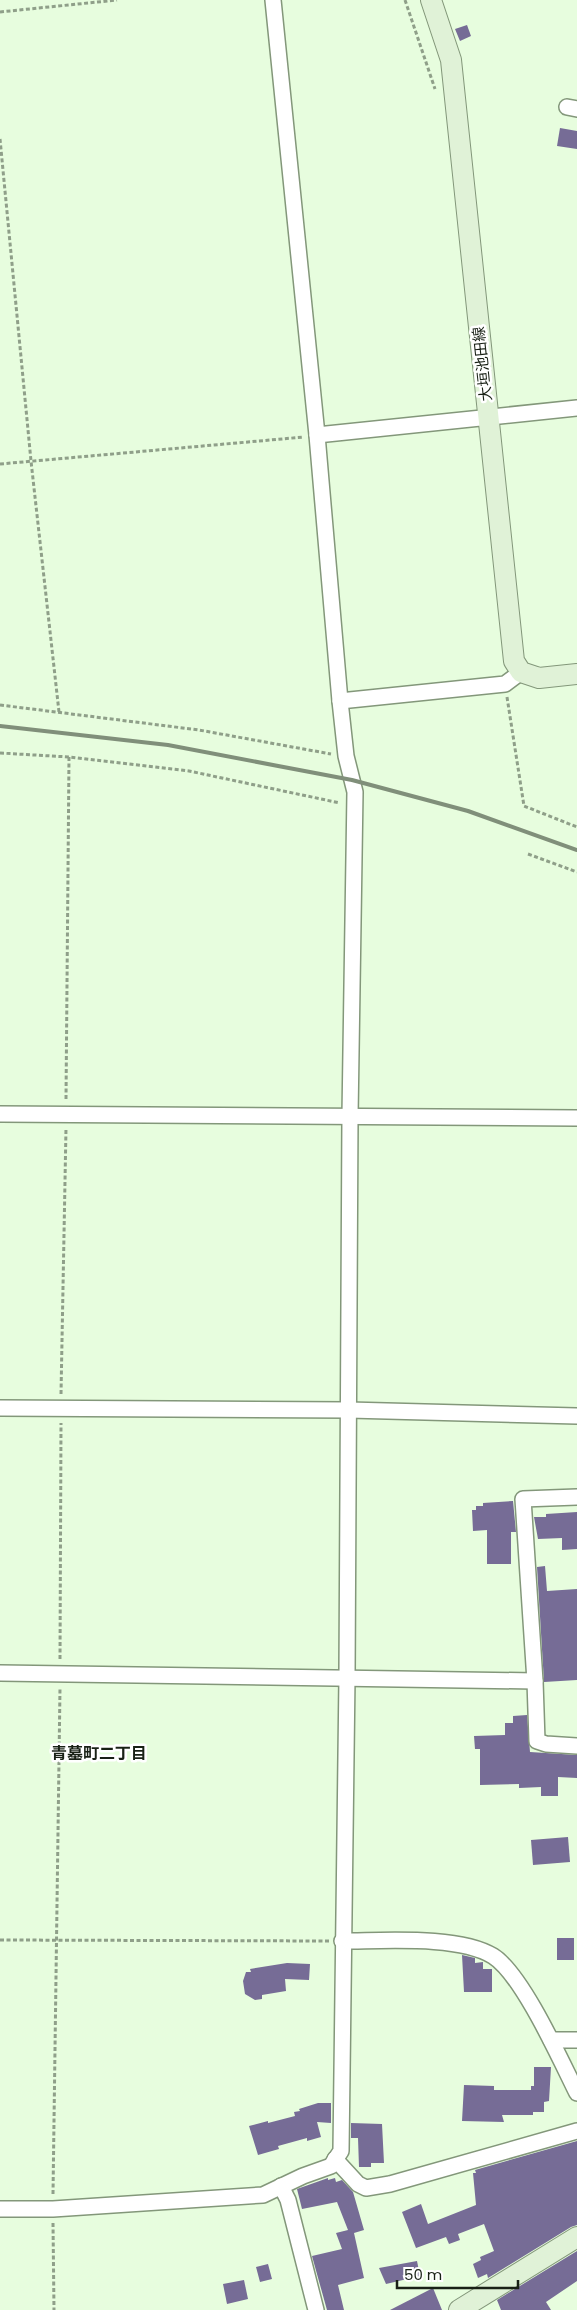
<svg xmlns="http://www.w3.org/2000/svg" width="577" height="2310" font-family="Poppins,'Noto Sans JP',sans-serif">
	<rect width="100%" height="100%" fill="#e7fdde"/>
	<g fill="#766c96">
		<path d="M467,25L471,36L460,41L455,29Z"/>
		<path d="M560,128L577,131V149L557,146Z"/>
		<path d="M513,1501L516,1532H511V1564H487V1530L473,1531L472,1510H476V1506H483V1503Z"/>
		<path d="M577,1512V1549L562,1550V1538L538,1539L534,1517H546V1514Z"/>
		<path d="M545,1566L547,1591L577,1589V1680L544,1682L537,1567Z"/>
		<path d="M527,1715L530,1752L577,1755V1778L558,1777V1796H541V1787L519,1788V1784L480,1785V1749H475L474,1736L505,1735V1723H513V1716Z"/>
		<path d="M568,1837L570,1862L533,1865L531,1840Z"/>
		<rect x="557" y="1938" width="17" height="22"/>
		<path d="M462,1955L475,1958V1963L483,1962V1969H492V1992H464Z"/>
		<path d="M287,1963L310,1964L309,1980L285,1979L286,1991L262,1995V1999L255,2000L245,1994L243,1981L246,1972H251L250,1969Z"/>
		<path d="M534,2067H551L549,2101L544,2102V2112H533V2115H502L504,2122L462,2121L464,2085L494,2086V2090H531V2086H534Z"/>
		<path d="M318,2103H331V2123L317,2122L321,2137L307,2141V2138L278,2146L279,2149L258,2155L249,2126L268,2121V2123L295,2116L294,2112L300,2111L299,2109Z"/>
		<path d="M351,2123L382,2124L384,2163H371V2167H359L358,2138H351Z"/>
		<path d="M577,2141V2225L571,2227L488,2278L487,2274L478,2278L473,2264L481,2260L480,2257L494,2251L484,2224L458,2234L460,2240L449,2244L446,2237L416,2248L402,2212L421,2204L428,2224L476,2205L473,2173H476L475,2170Z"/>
		<path d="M328,2178V2180L335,2178L336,2182L342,2180L353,2192L364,2230L354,2233L364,2278L338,2285L344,2310H327L312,2256L342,2249L336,2233L348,2230L337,2202L302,2209L297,2189Z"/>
		<path d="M577,2251V2281L546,2302L551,2310H501L497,2300Z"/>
		<path d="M417,2261L420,2276L386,2284L379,2268Z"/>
		<path d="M268,2264L272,2279L260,2282L256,2267Z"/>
		<path d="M244,2280L248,2299L227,2304L223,2284Z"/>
		<path d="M433,2288L442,2310H390Z"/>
	</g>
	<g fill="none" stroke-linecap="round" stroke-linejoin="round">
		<defs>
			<g id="street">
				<path d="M567,107L577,109"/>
				<path d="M317,435L577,408"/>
				<path d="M340,701L505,684L521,672"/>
				<path d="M0,1114L577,1118"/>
				<path d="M0,1408L349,1410L577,1416"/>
				<path d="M577,1497L523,1499L535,1681L537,1741L546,1744L577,1746"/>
				<path d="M0,1673L535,1681"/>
				<path d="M342,1941C383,1941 459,1935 493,1956C522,1974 561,2061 577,2093"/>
				<path d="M551,2040H577"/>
				<path d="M335,2159L358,2184L366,2188L390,2184L577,2131"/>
				<path d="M281,2186L288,2200L316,2310"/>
				<path d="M0,2209H53L263,2195L303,2176L331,2166L341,2151L347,1677L350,1116L355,792L346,756L340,701L317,435L273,0"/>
			</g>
			<g id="secondary">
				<path d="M431,0L451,60L514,661L521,672L539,678L577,674"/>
				<path d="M459,2310L577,2237"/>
			</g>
		</defs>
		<use href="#street" stroke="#83977a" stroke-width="18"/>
		<use href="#secondary" stroke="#83977a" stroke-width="22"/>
		<g stroke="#8f9f89" stroke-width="3" stroke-dasharray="4 2.5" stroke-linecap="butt">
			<path d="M405,0L435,89"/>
			<path d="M0,12L117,0"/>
			<path d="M0,139L31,461L59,712"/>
			<path d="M0,464L304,437"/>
			<path d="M507,697L524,806L577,827"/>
			<path d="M0,705L199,730L331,754"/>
			<path d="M0,753L69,757L189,771L340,803"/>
			<path d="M528,854L577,872"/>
			<path d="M66,1099L69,757"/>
			<path d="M61,1394L66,1128"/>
			<path d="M60,1659L61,1423"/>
			<path d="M0,1940L329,1941"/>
			<path d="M53,2194L60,1688"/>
			<path d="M53,2223L54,2310"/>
		</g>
		<use href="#street" stroke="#fff" stroke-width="15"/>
		<use href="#secondary" stroke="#e0f2d7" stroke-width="20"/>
		<path stroke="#808f7a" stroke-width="4" d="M0,726L168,745L352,780L468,811L577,850"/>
	</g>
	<g text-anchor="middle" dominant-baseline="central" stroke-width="5" stroke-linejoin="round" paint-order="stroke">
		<g font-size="15" fill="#192116" stroke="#fff">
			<text transform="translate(482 364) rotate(-96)">大垣池田線</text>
		</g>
		<g font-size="16" font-weight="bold" fill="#192116" stroke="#fff">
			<text x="99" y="1753">青墓町二丁目</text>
		</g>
	</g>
	<path d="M397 2280v8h121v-8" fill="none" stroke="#192116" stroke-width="2.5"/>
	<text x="404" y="2280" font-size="15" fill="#192116" stroke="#ffffff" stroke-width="4" paint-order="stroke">50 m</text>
</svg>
